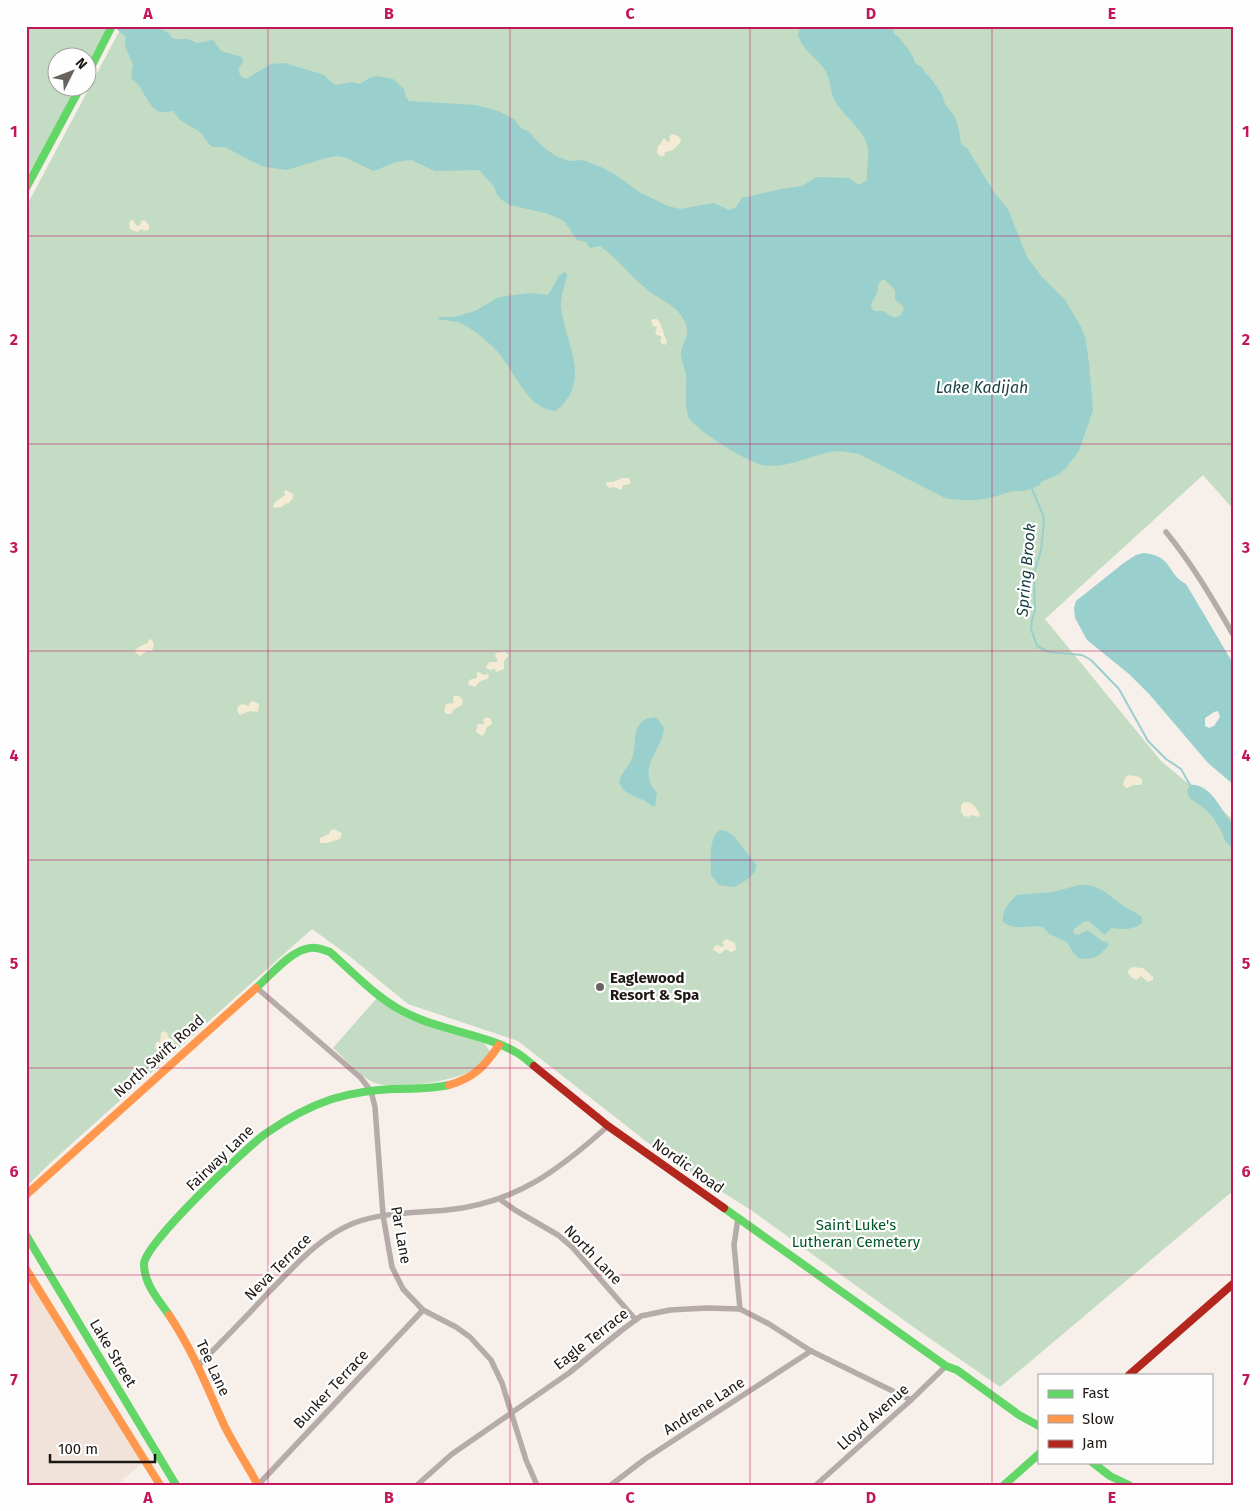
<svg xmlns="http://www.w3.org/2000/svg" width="1260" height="1511" font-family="'Fira Sans',sans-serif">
	<rect width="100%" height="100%" fill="#f6efea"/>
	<path fill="#f1e3d9" d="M26,1274L142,1463L117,1485H26Z"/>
	<g fill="#c3dcc3">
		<path d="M26,26H111L88,69V58H58V88H77L26,178Z"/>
		<path d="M122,26H1234V510L1203,475L1045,619L1161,761L1196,790L1211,799L1234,821V1190L1000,1387L912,1326L751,1210L681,1166L647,1142L518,1041L408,1004L348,955L312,929L49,1164L26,1187V207Z"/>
		<path d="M377,998L397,1013L409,1019L484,1043L490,1051C488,1080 397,1091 375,1083C361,1077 344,1058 333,1048Z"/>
	</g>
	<g fill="#f3ebd4">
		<path d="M672,134L678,136L681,139L680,143L673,150L665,152L664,156H660L657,153L658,145H660L663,139H665L667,142L670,141L669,137Z"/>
		<path d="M131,220H133L137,226L140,225L141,221L144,220L149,225V229L145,231L142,229L137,232L130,229L129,223Z"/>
		<path d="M654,319H657L660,323L667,342L665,345L662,344L660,341L662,337L655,334L657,327L653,326L651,320Z"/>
		<path d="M622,478H629L631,483L627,485H623L621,490L614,487L609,488L606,484V482H613Z"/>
		<path d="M286,490L293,494V498L289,503L285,504L282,507L274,508L273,506L275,502L285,495L284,491Z"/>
		<path d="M149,639L152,640L154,644L152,651H147L140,656L136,653L135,650C140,646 142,645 148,643Z"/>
		<path d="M505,652L509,655L504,661V669L496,672L494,668L492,670L487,669L486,667L489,662H497L498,660L495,656L496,653Z"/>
		<path d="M477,671L484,675L488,674L489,678L479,682L475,687L468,685L469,680L477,678Z"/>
		<path d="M454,696H459L463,700L462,705L453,710L451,714H446L444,710L446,704L454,703L453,698Z"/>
		<path d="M253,701L259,704L258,712L250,711L240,715L237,711L238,706L242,704L249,706L250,702Z"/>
		<path d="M486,717L491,719L492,724L486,728L485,733L482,736L476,732L478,724H485L483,720Z"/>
		<path d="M1130,775L1140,777L1142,780V784L1140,785H1133L1128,788H1126L1123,785L1125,777Z"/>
		<path d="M964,802C973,801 976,808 980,814L979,817L971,815L969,817L964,816L961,812V805Z"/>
		<path d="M334,829L342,833L340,839L327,843H320V838L329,834L331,830Z"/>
		<path d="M726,939L735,943L736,950L731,952L726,949L720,954L713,950L714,947L717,945L723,947L724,945L722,942Z"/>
		<path d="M1132,967L1143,968L1153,977V980L1148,982L1141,976L1136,980L1131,977L1128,973V970Z"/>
		<path d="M164,1031L167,1033L169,1038L174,1040L167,1046L162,1045L161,1049L158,1050L155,1048L156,1042H160L161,1033Z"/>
	</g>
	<g fill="#99d0ce" fill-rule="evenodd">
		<path d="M113,26H151L168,32L172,38L175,39H188L197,43L213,40L221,51L242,57L243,62L238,69C239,74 241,77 246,79L271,64L285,63L324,75L335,85L352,82L360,84L371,77L377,76L393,79L404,89L406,97L409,101L476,105L498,111L514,119L522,129L528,131L543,147L556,156L569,161L583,160L601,167L616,175L639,192L668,206L680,209L714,203L729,210L735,208L742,198L781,189L802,186L817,177L849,178L857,184H861L867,180C866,169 870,157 867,145C862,127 844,117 835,101C830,92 831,81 826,72C818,57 803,52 798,35L801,26H891L895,35L898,36C904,44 913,53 915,63L923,68L925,73L928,75L942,94L945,104L955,117L959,129L961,144L967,148L994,192L1008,209L1027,257L1042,277L1065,300L1080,325L1085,336L1089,363L1093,410L1079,451L1065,469L1059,474L1041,482L1040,485C1031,489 1026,491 1017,491C1009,491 1001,495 993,497C978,501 961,501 945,498L859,454C849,452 839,450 829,452C807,457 786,469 763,465C749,463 693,429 688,416C684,403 687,388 686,374C685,368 682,362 681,356C680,343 693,337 684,320C676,304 657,299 644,287C628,273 617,258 600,246L590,248L586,242L577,240L564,221L558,218L545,213L510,205L502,200L498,196L493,185L479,170L435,171L411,160L396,162L374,171L344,157L337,156L326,158L287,170L265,167L251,161L225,147H213L210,145L200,132L180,120L173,111C169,111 165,113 161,112C147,109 144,85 131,79L133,64L125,46L126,37ZM884,279L895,290V300L901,304L904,309L901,315L895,318L889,315L884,311H875L872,309L871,304C872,301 876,296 877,293C879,286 876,284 884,279Z"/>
		<path d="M565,271L567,275C565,285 561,295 561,306C564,343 594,380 556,411C524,409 513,364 492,346C483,338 470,326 457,322C451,320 444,321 438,319L439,317H454L475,311L499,297L529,293L548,295L559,276Z"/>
		<path d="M1144,553C1173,556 1166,573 1186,584L1234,665V785L1208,763L1150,695L1129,674L1087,640L1075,618L1074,608L1076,601L1125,562L1136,555ZM1218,711L1220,717L1214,726L1209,728L1205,726V718L1214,712Z"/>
		<path d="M654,717L658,719L664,728C662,752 635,768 657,793L655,806H652C644,797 625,797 620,784C617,777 629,767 631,760C640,743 627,722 654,717Z"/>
		<path d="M1190,785C1208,783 1219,805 1227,817C1229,820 1233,824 1234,827C1235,834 1234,844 1234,851C1232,846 1229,846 1226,842C1224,839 1223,834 1221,831C1214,816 1205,807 1190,799L1187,792Z"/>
		<path d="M720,830L726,831L734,836L756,865C756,877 743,882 734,887L719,885L711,875C711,862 708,838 720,830Z"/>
		<path d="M1079,885C1098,884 1104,891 1118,902C1125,908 1134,911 1142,917V923C1132,931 1123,929 1111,928L1105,935L1089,921L1083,922L1074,929L1073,933L1078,935L1088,930L1102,941L1107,942L1109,945L1099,955L1093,958L1081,959L1074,954L1067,942L1049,934L1043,927C1029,924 1016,932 1003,922C1001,911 1010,901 1017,895L1053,892Z"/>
	</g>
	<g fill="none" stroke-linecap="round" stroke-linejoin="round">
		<path stroke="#99d0ce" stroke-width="2" d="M1032,489L1043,515L1044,522L1041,550L1034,574L1035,610L1032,620L1031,629L1037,646L1049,652L1082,655L1091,660L1119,689L1148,741L1166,759L1181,769L1190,785"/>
		<g stroke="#b5aba9" stroke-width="5.5">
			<path d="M1166,532C1193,565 1213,600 1234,636"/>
			<path d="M257,988L360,1077L371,1091L375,1107L383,1215L392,1267L403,1289L423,1310L456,1327L470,1337L491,1360L502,1383L526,1460L537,1485"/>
			<path d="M501,1200L515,1210L558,1235L573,1248L636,1320"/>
			<path d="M738,1218L734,1245L740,1309"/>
			<path d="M198,1366C222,1341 246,1317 269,1292C295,1266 319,1237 354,1223C383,1212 416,1213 447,1210C516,1203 559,1170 608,1126"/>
			<path d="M258,1485L423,1310"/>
			<path d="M417,1485L452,1454L569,1373L622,1330L641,1316L670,1310L707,1308L740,1309L769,1324L811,1351L911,1400"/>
			<path d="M611,1485L645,1459L811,1351"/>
			<path d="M816,1485L911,1400L946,1366"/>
		</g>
		<g stroke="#63d668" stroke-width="8">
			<path d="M88,73L112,26"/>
			<path d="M26,188L80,88"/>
			<path d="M256,988C270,976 291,950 310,948C317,947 324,950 330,952C356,975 382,1004 415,1017C446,1031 491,1036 519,1054C525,1058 529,1062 534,1066"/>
			<path d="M724,1208L946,1366L957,1370L1019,1415L1039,1426"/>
			<path d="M26,1235L176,1485"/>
			<path d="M169,1315C158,1299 144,1284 144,1264C144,1244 245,1149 265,1134C285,1120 308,1107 332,1099C352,1093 372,1090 392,1089C411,1089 430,1089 449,1085"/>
			<path d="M1092,1462L1110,1476L1129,1485"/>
			<path d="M1004,1485L1039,1454"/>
		</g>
		<g stroke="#ff974d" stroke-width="8">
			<path d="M449,1085C474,1078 485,1066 499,1045"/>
			<path d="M26,1195L256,988"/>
			<path d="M26,1269L160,1485"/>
			<path d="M169,1315C192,1349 207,1387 224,1425C234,1445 247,1465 258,1485"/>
		</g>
		<g stroke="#b3261e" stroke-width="8">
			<path d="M534,1066L608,1126L724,1208"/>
			<path d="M1129,1375L1234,1283"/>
		</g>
	</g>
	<path fill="none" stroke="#c2185b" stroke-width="1" stroke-opacity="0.55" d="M268,26V1485M510,26V1485M750,26V1485M992,26V1485M26,236H1234M26,444H1234M26,651H1234M26,860H1234M26,1068H1234M26,1275H1234"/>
	<circle fill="#696360" stroke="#fefefe" stroke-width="2" cx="600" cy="987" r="5"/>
	<g text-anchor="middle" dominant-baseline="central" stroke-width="4.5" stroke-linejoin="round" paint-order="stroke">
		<g font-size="15" font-weight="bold" fill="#1d1815" stroke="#fefefe" text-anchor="start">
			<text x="610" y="978">Eaglewood<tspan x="610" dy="17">Resort &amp; Spa</tspan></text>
		</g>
		<g font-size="15" fill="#1d1815" stroke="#fefefe">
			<text transform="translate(159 1056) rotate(-42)">North Swift Road</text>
			<text transform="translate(220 1158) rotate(-44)">Fairway Lane</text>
			<text transform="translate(688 1166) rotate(35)">Nordic Road</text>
			<text transform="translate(401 1235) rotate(80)">Par Lane</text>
			<text transform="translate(593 1255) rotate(46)">North Lane</text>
			<text transform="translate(278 1267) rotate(-45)">Neva Terrace</text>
			<text transform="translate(591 1339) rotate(-38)">Eagle Terrace</text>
			<text transform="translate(113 1353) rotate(59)">Lake Street</text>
			<text transform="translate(213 1368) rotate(65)">Tee Lane</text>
			<text transform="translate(331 1389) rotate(-47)">Bunker Terrace</text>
			<text transform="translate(704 1406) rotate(-33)">Andrene Lane</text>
			<text transform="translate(873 1417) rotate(-42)">Lloyd Avenue</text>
		</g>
		<g font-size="15" fill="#005827" stroke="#fefefe">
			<text x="856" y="1225">Saint Luke's<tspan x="856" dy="17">Lutheran Cemetery</tspan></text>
		</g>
		<g font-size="16" font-style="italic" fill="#183f3f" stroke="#fefefe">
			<text x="982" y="387">Lake Kadijah</text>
			<text transform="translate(1026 570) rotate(-85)">Spring Brook</text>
		</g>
	</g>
	<rect width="1260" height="1511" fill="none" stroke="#fefefe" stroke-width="55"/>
	<rect x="1038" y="1374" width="175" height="90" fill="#fefefe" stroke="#a4a2a1"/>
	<rect x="1048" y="1390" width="25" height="8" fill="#63d668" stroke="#a4a2a1"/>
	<text x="1082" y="1398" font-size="15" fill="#1d1815">Fast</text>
	<rect x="1048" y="1415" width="25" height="8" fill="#ff974d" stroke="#a4a2a1"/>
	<text x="1082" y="1424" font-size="15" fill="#1d1815">Slow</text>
	<rect x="1048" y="1440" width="25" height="8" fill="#b3261e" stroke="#a4a2a1"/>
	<text x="1082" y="1448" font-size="15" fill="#1d1815">Jam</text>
	<g transform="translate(72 72) rotate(48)"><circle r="24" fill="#fefefe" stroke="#a4a2a1"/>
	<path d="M0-4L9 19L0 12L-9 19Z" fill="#696360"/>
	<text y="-8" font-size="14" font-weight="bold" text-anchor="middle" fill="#1d1815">N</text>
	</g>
	<path d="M50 1454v8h105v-8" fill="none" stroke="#1d1815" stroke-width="2.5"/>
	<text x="58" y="1454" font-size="15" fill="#1d1815" stroke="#fefefe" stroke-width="4" paint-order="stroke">100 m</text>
	<rect x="28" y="28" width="1204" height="1456" fill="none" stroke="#c2185b" stroke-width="2"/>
	<g font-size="16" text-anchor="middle" font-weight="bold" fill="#c2185b">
		<text x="148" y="19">A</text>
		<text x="389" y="19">B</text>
		<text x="630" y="19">C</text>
		<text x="871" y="19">D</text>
		<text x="1112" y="19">E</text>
		<text x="14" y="137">1</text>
		<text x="1246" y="137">1</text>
		<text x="14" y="345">2</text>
		<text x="1246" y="345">2</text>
		<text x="14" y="553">3</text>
		<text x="1246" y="553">3</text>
		<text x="14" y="761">4</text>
		<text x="1246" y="761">4</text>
		<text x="14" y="969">5</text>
		<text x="1246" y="969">5</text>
		<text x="14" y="1177">6</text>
		<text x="1246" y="1177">6</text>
		<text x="14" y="1385">7</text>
		<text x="1246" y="1385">7</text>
		<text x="148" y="1503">A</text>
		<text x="389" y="1503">B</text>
		<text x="630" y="1503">C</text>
		<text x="871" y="1503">D</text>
		<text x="1112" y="1503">E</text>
	</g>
</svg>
